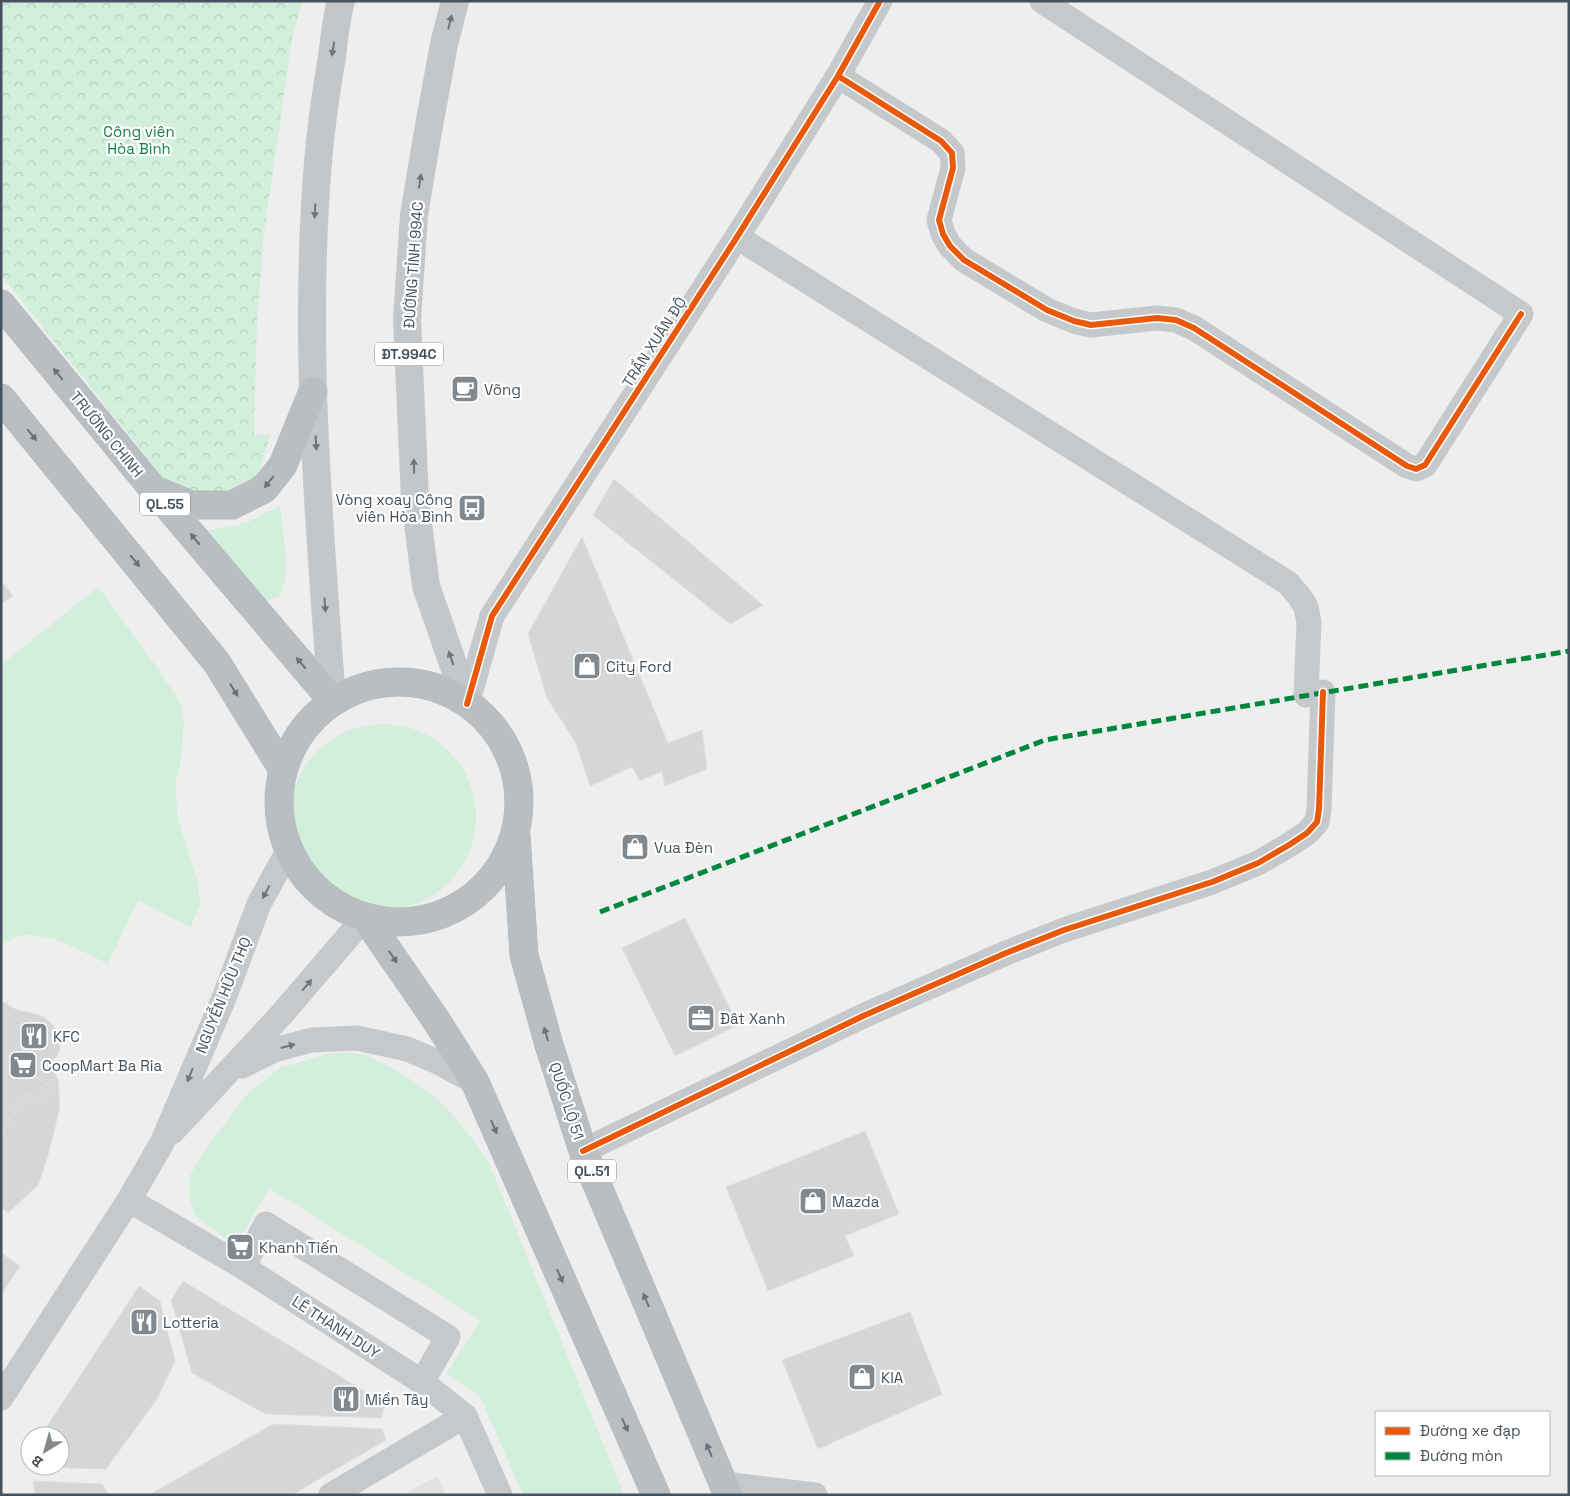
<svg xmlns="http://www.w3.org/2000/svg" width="1570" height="1496" font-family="'Space Grotesk',sans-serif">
	<defs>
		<pattern id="park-crowns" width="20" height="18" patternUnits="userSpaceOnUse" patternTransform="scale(1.25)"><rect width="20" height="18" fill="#d2efdc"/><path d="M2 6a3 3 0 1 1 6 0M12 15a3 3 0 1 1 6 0" fill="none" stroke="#b6cfbf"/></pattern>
	</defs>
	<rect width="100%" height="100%" fill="#efeeee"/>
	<path fill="#e4e2dc" d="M437,1476L446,1495H402Z"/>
	<g fill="#d2efdc">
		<path d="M279,506L281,511C283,531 290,576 281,593C277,599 271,600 264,600L202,531L229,527L248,522Z"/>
		<path d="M98,587L156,666L180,702L184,722L180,767L176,780L177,815L198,883L200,904L191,927L138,900L108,964C83,952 56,935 27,935C18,935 9,940 1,945V665Z"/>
		<circle cx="383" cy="817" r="93"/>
		<path d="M331,1053C340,1053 352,1052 362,1054C369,1056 376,1061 383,1064C432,1087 460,1119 489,1163L624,1495H523L480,1396L446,1374L480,1320L269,1188L236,1246L196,1217L189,1198V1177L205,1150L248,1093L280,1068Z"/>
	</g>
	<path fill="url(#park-crowns)" d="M1,1H302L292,39L264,233L257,321L254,435H270L258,477L246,493L179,496L158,475L152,464L1,275Z"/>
	<g fill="#d5d6d7" stroke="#e0e0e1">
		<path d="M614,479L763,605L730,624L593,515Z"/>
		<path d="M582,537L668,743L702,730L707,769L665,786L662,771L640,781L632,767L590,786L576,743L547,698L528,634Z"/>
		<path d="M1,581L13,596L1,604Z"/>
		<path d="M685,918L738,1025L675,1056L622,948Z"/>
		<path d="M1,1001L17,1010L36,1014L45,1018L53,1025L61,1041L59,1052L56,1057L49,1063L41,1067L35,1076L51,1088L40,1102L28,1092L1,1132Z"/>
		<path d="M49,1063L58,1079L60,1108L47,1159L38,1185L8,1213L1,1208V1132L28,1092L40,1102L51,1088L35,1076L41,1067Z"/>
		<path d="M865,1131L899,1214L845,1236L854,1256L768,1291L726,1187Z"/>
		<path d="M1,1253L20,1266L1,1295Z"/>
		<path d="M183,1281L384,1403L382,1418L265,1414L192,1373L171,1300Z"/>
		<path d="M139,1286L160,1301L175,1361L157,1399L106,1469L36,1467V1466H60V1436H43L44,1431Z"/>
		<path d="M910,1312L942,1394L818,1449L782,1360Z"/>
		<path d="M273,1424L382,1429L386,1440L292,1495H149Z"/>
		<path d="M33,1481L102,1484L109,1495H35Z"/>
	</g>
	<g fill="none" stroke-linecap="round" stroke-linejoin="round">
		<defs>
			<g id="highway">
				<path d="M1,304L153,489L332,700"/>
				<path d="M1,398L217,663L283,770"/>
				<path d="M157,491L191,505H232L264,489L283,465L313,391"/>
				<circle cx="399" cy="802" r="120"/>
				<path d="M516,835L524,955L549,1045L583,1151L728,1495"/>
				<path d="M365,917L438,1023L475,1082L656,1495"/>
			</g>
		</defs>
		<use href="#highway" stroke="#b4b9be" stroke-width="29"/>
		<g stroke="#c6c9cb" stroke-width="25">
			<path d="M838,76L941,141L952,153L953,168L939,220L943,234L950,246L964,260L1047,310L1074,321L1091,325L1157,318L1176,320L1194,328L1407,466L1416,469L1425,465L1521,314L1042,1"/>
			<path d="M737,237L1288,583L1299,596L1306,607L1309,622L1306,695"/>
			<path d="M467,704L492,616L737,237L838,76L880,1"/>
			<path d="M242,1066L274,1050L312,1040L357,1038L407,1049L438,1062L475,1082"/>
			<path d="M172,1132L281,1015L365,917"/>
			<path d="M583,1151L863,1016L1006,953L1064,930L1212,882L1258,863L1289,845L1307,833L1317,822L1319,809L1323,692"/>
			<path d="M129,1200L243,1267L422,1382L465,1416L500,1495"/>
			<path d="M243,1267L266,1224L448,1337L422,1382"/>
			<path d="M1,1398L129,1200L162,1143L224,998L259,904L289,849"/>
			<path d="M724,1484L815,1495"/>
			<path d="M331,1495L465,1416"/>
		</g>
		<g stroke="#c4c7ca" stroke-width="28">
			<path d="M455,1L444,44L427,137L414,215L407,319L415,500L426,586L467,704"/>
			<path d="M332,700C319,521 303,341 318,162C321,126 326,92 332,57C334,38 336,19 341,1"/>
		</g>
		<use href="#highway" stroke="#b9bec3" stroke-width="28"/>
		<path stroke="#00873e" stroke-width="5" stroke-dasharray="10 5" stroke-linecap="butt" d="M600,912L1045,740L1569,651"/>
		<defs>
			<g id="cycleway">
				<path d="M838,76L941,141L952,153L953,168L939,220L943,234L950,246L964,260L1047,310L1074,321L1091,325L1157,318L1176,320L1194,328L1407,466L1416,469L1425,465L1432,454L1521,314"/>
				<path d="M467,704L492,616L737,237L838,76L880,1"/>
				<path d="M583,1151L863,1016L1006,953L1064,930L1212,882L1258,863L1289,845L1307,833L1317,822L1319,809L1323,692"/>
			</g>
		</defs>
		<use href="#cycleway" stroke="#fff" stroke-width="9"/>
		<use href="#cycleway" stroke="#e8590c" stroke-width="6"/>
	</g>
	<defs><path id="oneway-solid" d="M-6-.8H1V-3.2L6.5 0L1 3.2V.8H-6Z" transform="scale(1.25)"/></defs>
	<g fill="#6c757c">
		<use href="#oneway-solid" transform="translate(450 22) rotate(-76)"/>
		<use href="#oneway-solid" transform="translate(333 49) rotate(99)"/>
		<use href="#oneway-solid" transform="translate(420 181) rotate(-81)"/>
		<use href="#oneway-solid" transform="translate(315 211) rotate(93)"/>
		<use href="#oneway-solid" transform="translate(316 443) rotate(87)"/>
		<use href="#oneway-solid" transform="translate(414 466) rotate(-92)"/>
		<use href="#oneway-solid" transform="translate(325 605) rotate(86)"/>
		<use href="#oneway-solid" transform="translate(451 658) rotate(-109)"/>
	</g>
	<g fill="#68727a">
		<use href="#oneway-solid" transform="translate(58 374) rotate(-129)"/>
		<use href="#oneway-solid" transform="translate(32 435) rotate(51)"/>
		<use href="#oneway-solid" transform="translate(269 482) rotate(129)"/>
		<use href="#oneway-solid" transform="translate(195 539) rotate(-130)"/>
		<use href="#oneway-solid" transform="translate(135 561) rotate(51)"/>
		<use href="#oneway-solid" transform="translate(301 663) rotate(-130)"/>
		<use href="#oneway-solid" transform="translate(234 690) rotate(58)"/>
		<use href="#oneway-solid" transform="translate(393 957) rotate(56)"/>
		<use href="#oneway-solid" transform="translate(546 1034) rotate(-106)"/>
		<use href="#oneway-solid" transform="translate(494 1127) rotate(66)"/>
		<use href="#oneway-solid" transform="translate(560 1276) rotate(66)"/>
		<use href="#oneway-solid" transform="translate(646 1300) rotate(-113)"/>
		<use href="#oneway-solid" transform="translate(625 1425) rotate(66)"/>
		<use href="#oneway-solid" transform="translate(709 1450) rotate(-113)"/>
	</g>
	<g fill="#6c767d">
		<use href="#oneway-solid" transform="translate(266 892) rotate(118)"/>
		<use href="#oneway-solid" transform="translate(307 985) rotate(-49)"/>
		<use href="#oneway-solid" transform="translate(288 1046) rotate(-15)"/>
		<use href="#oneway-solid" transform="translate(190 1075) rotate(112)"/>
	</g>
	<defs>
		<symbol id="cafe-square" viewBox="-11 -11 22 22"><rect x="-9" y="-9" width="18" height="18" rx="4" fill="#81898e" stroke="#fff"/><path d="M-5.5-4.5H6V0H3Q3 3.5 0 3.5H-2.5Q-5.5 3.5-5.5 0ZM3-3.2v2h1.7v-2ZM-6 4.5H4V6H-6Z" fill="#fff"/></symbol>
		<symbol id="bus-square" viewBox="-11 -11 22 22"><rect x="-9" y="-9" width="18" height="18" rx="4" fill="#81898e" stroke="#fff"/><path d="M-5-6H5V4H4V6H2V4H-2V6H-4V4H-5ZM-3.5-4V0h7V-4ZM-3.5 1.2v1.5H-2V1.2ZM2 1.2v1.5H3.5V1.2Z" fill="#fff"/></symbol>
		<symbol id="shop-square" viewBox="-11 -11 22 22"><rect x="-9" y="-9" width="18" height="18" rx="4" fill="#81898e" stroke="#fff"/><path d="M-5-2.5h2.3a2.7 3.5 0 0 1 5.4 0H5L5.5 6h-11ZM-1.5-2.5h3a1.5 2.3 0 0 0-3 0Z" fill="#fff"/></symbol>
		<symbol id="office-square" viewBox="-11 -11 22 22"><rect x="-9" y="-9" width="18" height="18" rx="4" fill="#81898e" stroke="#fff"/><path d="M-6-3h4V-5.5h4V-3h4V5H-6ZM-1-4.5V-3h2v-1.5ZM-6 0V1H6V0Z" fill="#fff"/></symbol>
		<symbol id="restaurant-square" viewBox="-11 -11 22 22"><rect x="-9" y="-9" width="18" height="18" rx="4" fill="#81898e" stroke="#fff"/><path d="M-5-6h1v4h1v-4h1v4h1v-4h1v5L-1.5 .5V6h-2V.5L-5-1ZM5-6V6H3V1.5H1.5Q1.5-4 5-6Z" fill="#fff"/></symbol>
		<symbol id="supermarket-square" viewBox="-11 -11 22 22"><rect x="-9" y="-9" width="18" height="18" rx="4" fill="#81898e" stroke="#fff"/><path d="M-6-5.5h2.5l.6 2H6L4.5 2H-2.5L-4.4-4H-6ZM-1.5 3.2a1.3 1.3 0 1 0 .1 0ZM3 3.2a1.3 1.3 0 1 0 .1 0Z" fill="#fff"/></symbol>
	</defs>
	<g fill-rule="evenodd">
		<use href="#cafe-square" x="449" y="373" width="32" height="32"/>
		<use href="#bus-square" x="456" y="492" width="32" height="32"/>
		<use href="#shop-square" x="571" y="650" width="32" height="32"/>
		<use href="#shop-square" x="619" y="831" width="32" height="32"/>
		<use href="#office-square" x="685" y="1002" width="32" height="32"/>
		<use href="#restaurant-square" x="18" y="1020" width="32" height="32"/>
		<use href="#supermarket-square" x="7" y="1049" width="32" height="32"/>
		<use href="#shop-square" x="797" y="1185" width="32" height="32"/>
		<use href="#supermarket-square" x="224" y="1231" width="32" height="32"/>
		<use href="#restaurant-square" x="128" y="1306" width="32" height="32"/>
		<use href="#shop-square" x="846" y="1361" width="32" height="32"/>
		<use href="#restaurant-square" x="330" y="1383" width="32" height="32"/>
	</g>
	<g text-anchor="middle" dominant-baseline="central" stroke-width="4.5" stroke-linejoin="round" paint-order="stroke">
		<g fill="#fff" stroke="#7e868c" stroke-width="1">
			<rect x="375" y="342.5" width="68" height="23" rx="4"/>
			<rect x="140" y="492.5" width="50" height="23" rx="4"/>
			<rect x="568" y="1159.5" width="48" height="23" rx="4"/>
		</g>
		<g font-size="14" font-weight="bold" fill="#46525b">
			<text x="409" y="354">ĐT.994C</text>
			<text x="165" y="504">QL.55</text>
			<text x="592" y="1171">QL.51</text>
		</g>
		<g font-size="15" fill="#157e45" stroke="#fff">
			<text x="139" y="131">Công viên<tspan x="139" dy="17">Hòa Bình</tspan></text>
		</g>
		<g font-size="15" fill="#46525b" stroke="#fff">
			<text transform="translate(413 265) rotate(-86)">ĐƯỜNG TỈNH 994C</text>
			<text transform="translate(654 342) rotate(-57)">TRẦN XUÂN ĐỘ</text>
			<text transform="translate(107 434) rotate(51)">TRƯỜNG CHINH</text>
			<text transform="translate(223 995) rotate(-68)">NGUYỄN HỮU THỌ</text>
			<text transform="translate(567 1101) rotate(72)">QUỐC LỘ 51</text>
			<text transform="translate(336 1327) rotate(33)">LÊ THÀNH DUY</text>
		</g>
		<g font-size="15" fill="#46525b" stroke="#fff" text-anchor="start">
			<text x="484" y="389">Võng</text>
			<text x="453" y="499" text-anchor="end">Vòng xoay Công<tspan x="453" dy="17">viên Hòa Bình</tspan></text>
			<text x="606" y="666">City Ford</text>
			<text x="654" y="847">Vua Đèn</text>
			<text x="720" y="1018">Đât Xanh</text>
			<text x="53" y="1036">KFC</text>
			<text x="42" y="1065">CoopMart Ba Ria</text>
			<text x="832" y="1201">Mazda</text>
			<text x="259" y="1247">Khanh Tiến</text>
			<text x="163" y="1322">Lotteria</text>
			<text x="881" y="1377">KIA</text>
			<text x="365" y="1399">Miền Tây</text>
		</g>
	</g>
	<rect width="1570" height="1496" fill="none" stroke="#46525b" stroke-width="5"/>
	<rect x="1375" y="1411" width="175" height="65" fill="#ffffff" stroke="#b5babd"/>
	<rect x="1385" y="1427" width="25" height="8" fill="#e8590c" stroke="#b5babd"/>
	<text x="1420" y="1436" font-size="15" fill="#46525b">Đường xe đạp</text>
	<rect x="1385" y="1452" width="25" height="8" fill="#00873e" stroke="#b5babd"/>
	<text x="1420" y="1461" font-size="15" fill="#46525b">Đường mòn</text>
	<g transform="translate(45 1451) rotate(217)"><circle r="24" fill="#ffffff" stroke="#b5babd"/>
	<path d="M0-4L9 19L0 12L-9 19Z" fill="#81898e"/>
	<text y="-8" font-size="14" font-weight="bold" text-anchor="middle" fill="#46525b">B</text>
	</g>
</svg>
